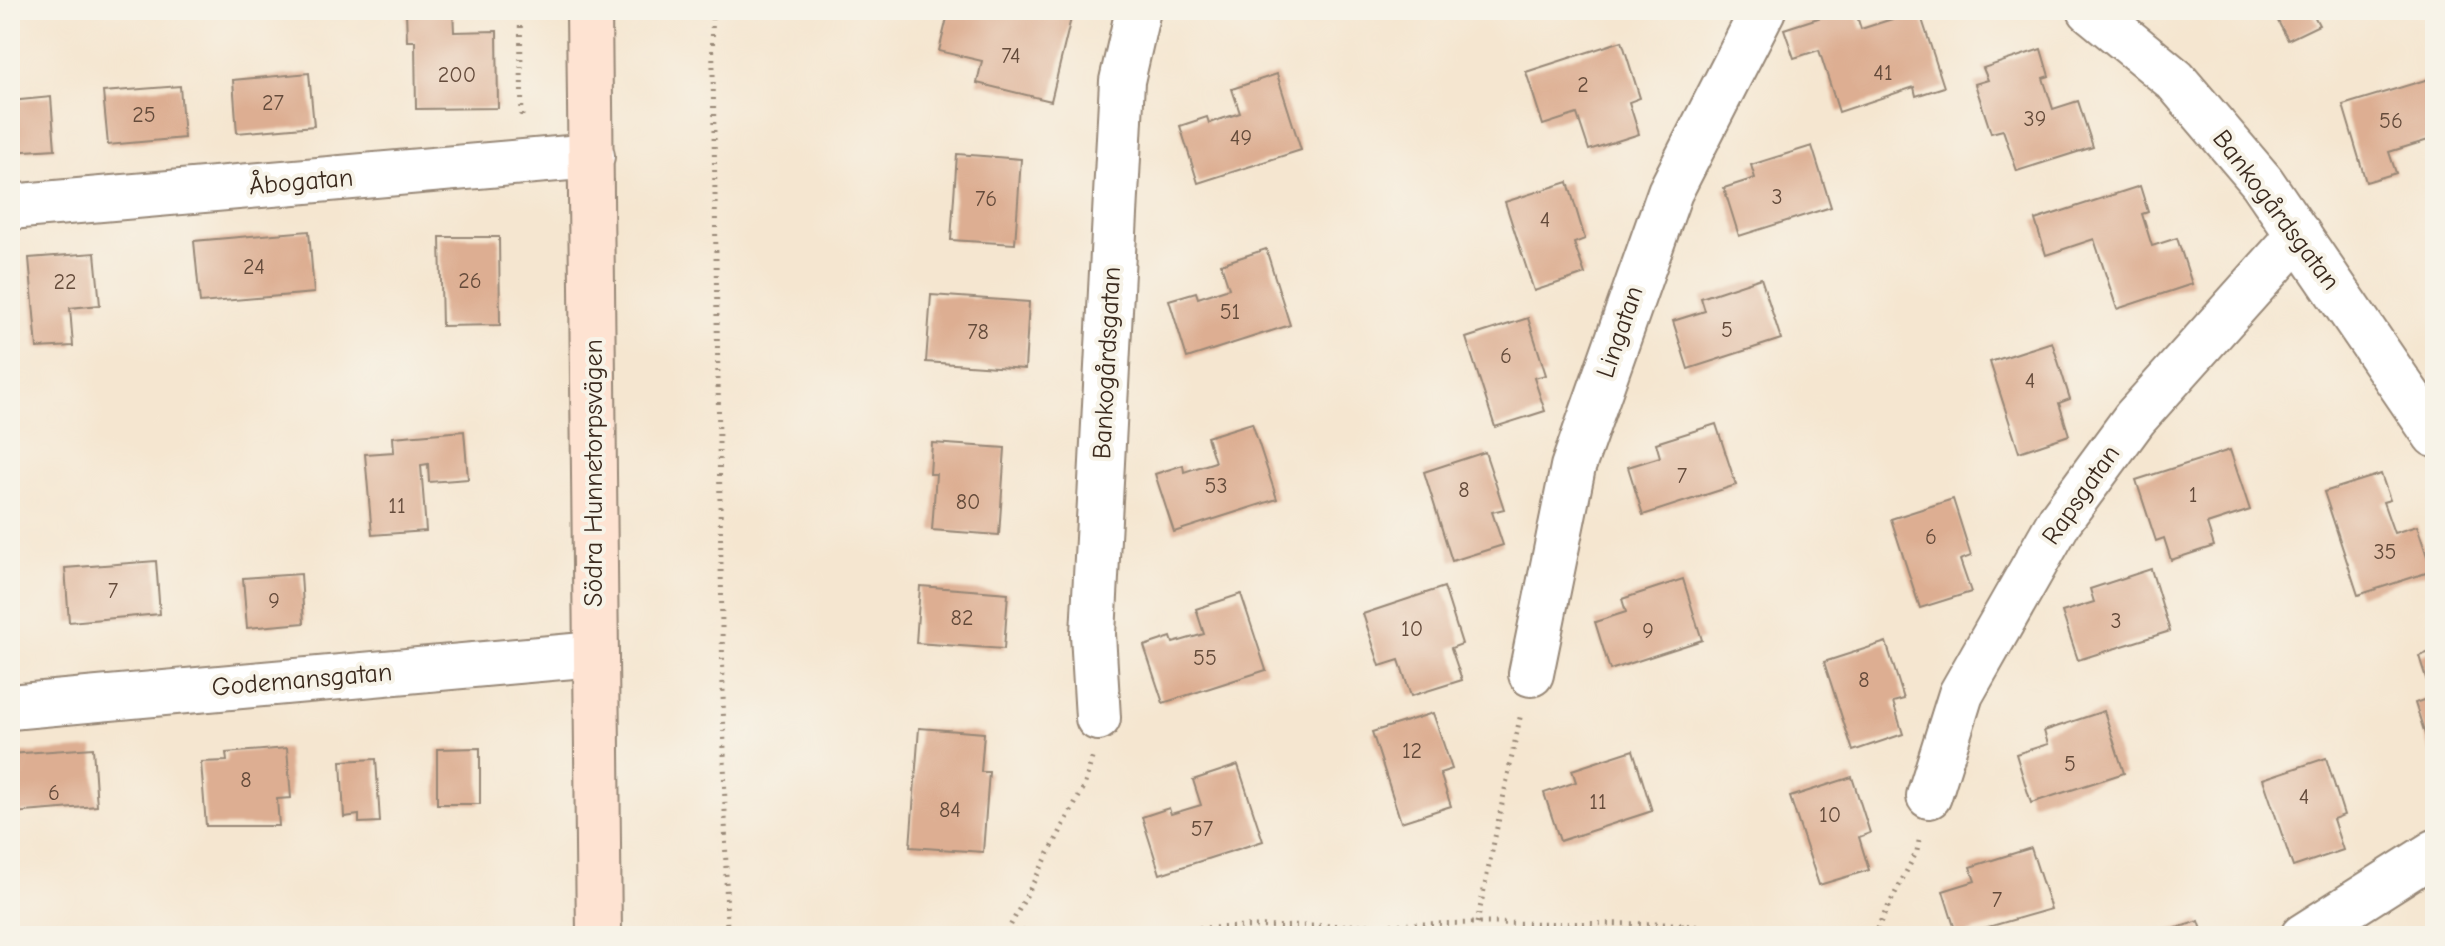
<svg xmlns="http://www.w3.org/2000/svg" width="2445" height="946" font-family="'Comic Neue',sans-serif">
	<rect width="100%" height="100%" fill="#f7f3e8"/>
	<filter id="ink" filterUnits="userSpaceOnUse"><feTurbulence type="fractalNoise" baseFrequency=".0125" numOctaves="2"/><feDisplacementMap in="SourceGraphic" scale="16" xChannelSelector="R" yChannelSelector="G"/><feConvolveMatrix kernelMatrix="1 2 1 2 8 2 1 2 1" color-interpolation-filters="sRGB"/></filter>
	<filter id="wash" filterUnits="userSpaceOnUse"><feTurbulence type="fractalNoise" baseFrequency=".006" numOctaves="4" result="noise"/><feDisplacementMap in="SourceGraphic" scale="32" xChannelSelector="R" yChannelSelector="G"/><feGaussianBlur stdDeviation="1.8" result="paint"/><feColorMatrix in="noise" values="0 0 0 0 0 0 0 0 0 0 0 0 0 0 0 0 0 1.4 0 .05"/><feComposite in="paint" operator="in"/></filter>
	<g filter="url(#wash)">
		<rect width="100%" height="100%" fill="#f5e6d0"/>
		<g id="blocks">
			<g fill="#ddae92">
				<path d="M406,10H453L454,32L497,31L498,108L416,109L415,41H407Z"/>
				<path d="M949,10H1073L1051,101L977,83L982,61L939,51Z"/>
				<path d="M1843,10H1855L1861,29L1892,19L1890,12L1919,10L1944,87L1916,96L1914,87L1839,112L1819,50L1794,58L1784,29Z"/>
				<path d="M2272,10H2311L2319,25L2288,40Z"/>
				<path d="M1622,41L1640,98L1629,102L1639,134L1589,150L1577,114L1543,125L1526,72Z"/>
				<path d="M2041,49L2049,76L2043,78L2053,109L2078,101L2093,147L2017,171L2003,130L1991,133L1975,84L1988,80L1983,68Z"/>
				<path d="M309,73L314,126L237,133L233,80Z"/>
				<path d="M1277,74L1301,150L1198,183L1180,126L1207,117L1209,123L1240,113L1232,89Z"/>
				<path d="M2435,77V138L2389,152L2396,173L2366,182L2343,105Z"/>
				<path d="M180,86L184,138L108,145L103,92Z"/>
				<path d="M51,97L55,149L10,152V101Z"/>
				<path d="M1812,146L1831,207L1739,236L1724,188L1755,178L1751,165Z"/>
				<path d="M957,154L1021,159L1015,244L951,240Z"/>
				<path d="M1568,182L1585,239L1574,243L1585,274L1534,291L1505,202Z"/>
				<path d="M2140,186L2148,212L2142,214L2152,246L2177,238L2192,284L2117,309L2094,239L2046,255L2035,220Z"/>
				<path d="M309,231L314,293L200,303L194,241Z"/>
				<path d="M440,237H499L500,325L442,326Z"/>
				<path d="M1266,249L1290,325L1187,358L1169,300L1196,292L1198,298L1229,288L1221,264Z"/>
				<path d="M95,253L100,305L70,308L73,346L37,348L29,258Z"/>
				<path d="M1761,278L1781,339L1688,369L1673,321L1705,311L1701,298Z"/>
				<path d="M931,295L1029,302L1025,369L926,362Z"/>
				<path d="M1528,318L1546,375L1534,378L1545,411L1495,427L1466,338Z"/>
				<path d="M2052,342L2070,399L2059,403L2069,435L2019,452L1990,362Z"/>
				<path d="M1252,423L1277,499L1174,532L1155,474L1183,465L1184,472L1215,462L1207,437Z"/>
				<path d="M1716,424L1736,485L1643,515L1628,467L1660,457L1656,443Z"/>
				<path d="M464,431L468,479L429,482L428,464L421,465L426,531L372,535L365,454L394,452L393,437Z"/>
				<path d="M932,443L1005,448L999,535L932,530L936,474H930Z"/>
				<path d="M2230,450L2250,510L2207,524L2214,546L2171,560L2164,538L2156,541L2136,480Z"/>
				<path d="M1485,452L1504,509L1492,512L1503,545L1452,561L1424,472Z"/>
				<path d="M2381,474L2390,500L2383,502L2394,533L2417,526L2432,571L2358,595L2324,492Z"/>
				<path d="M1953,499L1971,556L1960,560L1971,592L1920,608L1891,519Z"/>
				<path d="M156,561L160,614L69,622L65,568Z"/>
				<path d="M2151,569L2170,631L2078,660L2062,612L2094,602L2090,589Z"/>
				<path d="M301,574L304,623L247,628L243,578Z"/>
				<path d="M1683,579L1702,640L1610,670L1595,622L1626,612L1622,599Z"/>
				<path d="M920,586L1008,593L1004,649L916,643Z"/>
				<path d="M1444,587L1462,644L1451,648L1462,680L1411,696L1399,660L1380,666L1363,614Z"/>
				<path d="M1241,594L1266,670L1163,703L1144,646L1171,637L1173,643L1204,634L1196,609Z"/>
				<path d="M1886,642L1904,699L1893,702L1903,734L1853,751L1824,662Z"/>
				<path d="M2435,650V762H2434L2415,703L2432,697L2419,656Z"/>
				<path d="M2104,711L2124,773L2031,803L2016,754L2048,744L2044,731Z"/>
				<path d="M1433,713L1452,769L1440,773L1451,806L1401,822L1372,732Z"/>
				<path d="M919,728L984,733L981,772H989L983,852L910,847Z"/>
				<path d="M93,748L97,806L13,813L10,754Z"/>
				<path d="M287,748L291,798L277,799L279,826H206L201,762L227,761L226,753Z"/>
				<path d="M480,748V804H437V749Z"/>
				<path d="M1633,750L1652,811L1560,841L1544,793L1576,782L1572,770Z"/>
				<path d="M2326,758L2344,815L2333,819L2343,850L2293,867L2263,779Z"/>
				<path d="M376,759L380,822L359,823V815L344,817L341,761Z"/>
				<path d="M1238,765L1263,841L1160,874L1142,817L1169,808L1171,814L1201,805L1193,780Z"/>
				<path d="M1852,777L1870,833L1859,837L1869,870L1819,885L1790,797Z"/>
				<path d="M2031,848L2051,909L1957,936L1943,891L1975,881L1970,867Z"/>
				<path d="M2199,921L2204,936H2154V935Z"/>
			</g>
		</g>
	</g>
	<g filter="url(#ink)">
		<use href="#blocks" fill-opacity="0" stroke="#988877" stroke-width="2"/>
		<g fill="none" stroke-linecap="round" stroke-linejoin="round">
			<defs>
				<g id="street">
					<path d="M2090,10L2175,80L2262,182L2435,435"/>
					<path d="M10,207L592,156"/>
					<path d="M1531,674L1573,467L1670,192L1763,10"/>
					<path d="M10,707L595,654"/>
					<path d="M1098,718L1093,634L1122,81L1138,10"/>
					<path d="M1929,796L1961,694L2060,520L2135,418L2299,235"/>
					<path d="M2303,936L2435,852"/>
				</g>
				<path id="secondary" d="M589,10L599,936"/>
			</defs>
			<use href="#street" stroke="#988877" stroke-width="48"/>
			<use href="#secondary" stroke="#988877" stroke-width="48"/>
			<g stroke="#988877" stroke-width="5" stroke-dasharray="2 6" stroke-linecap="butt">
				<path d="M520,10L522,121"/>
				<path d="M712,10L727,936"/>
				<path d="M1477,923L1521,713"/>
				<path d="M1681,924L1685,936"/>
				<path d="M1007,932L1084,787L1092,758"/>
				<path d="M751,936L1477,923L1674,924L1729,930L1746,936"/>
				<path d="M1873,936L1917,851L1920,836"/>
			</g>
			<use href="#street" stroke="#fff" stroke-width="44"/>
			<use href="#secondary" stroke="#fee3d2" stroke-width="44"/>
		</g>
	</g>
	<g text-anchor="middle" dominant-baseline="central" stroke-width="8" stroke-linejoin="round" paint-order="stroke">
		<g font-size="22" fill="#644b3b">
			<text x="1011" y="56">74</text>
			<text x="1883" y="73">41</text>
			<text x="457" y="75">200</text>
			<text x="1583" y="85">2</text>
			<text x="273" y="103">27</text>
			<text x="144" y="115">25</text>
			<text x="2035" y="119">39</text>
			<text x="2391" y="121">56</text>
			<text x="1241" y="138">49</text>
			<text x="1777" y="197">3</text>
			<text x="986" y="199">76</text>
			<text x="1545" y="220">4</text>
			<text x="254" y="267">24</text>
			<text x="470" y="281">26</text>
			<text x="65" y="282">22</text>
			<text x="1230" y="312">51</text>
			<text x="1727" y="330">5</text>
			<text x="978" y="332">78</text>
			<text x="1506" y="356">6</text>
			<text x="2030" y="381">4</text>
			<text x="1682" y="476">7</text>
			<text x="1216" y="486">53</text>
			<text x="1464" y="490">8</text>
			<text x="2193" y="495">1</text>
			<text x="968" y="502">80</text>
			<text x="397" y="506">11</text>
			<text x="1931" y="537">6</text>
			<text x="2385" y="552">35</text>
			<text x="113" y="591">7</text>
			<text x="274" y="601">9</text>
			<text x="962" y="618">82</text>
			<text x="2116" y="621">3</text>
			<text x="1412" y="629">10</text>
			<text x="1648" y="631">9</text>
			<text x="1205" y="658">55</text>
			<text x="1864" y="680">8</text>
			<text x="1412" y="751">12</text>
			<text x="2070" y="764">5</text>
			<text x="246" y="780">8</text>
			<text x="54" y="793">6</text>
			<text x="2304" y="797">4</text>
			<text x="1598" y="802">11</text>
			<text x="950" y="810">84</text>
			<text x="1830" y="815">10</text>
			<text x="1202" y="829">57</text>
			<text x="1997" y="900">7</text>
		</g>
		<g font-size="26" fill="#3b2a1e" stroke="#f7f3e8">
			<text transform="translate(301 182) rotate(-5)">Åbogatan</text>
			<text transform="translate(2276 210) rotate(53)">Bankogårdsgatan</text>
			<text transform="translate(1620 332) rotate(-71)">Lingatan</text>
			<text transform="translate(1107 363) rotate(-87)">Bankogårdsgatan</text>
			<text transform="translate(594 473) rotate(-90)">Södra Hunnetorpsvägen</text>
			<text transform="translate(2081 495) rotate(-55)">Rapsgatan</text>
			<text transform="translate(302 680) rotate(-5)">Godemansgatan</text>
		</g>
	</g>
	<rect width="2445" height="946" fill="none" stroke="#f7f3e8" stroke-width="40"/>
</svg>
